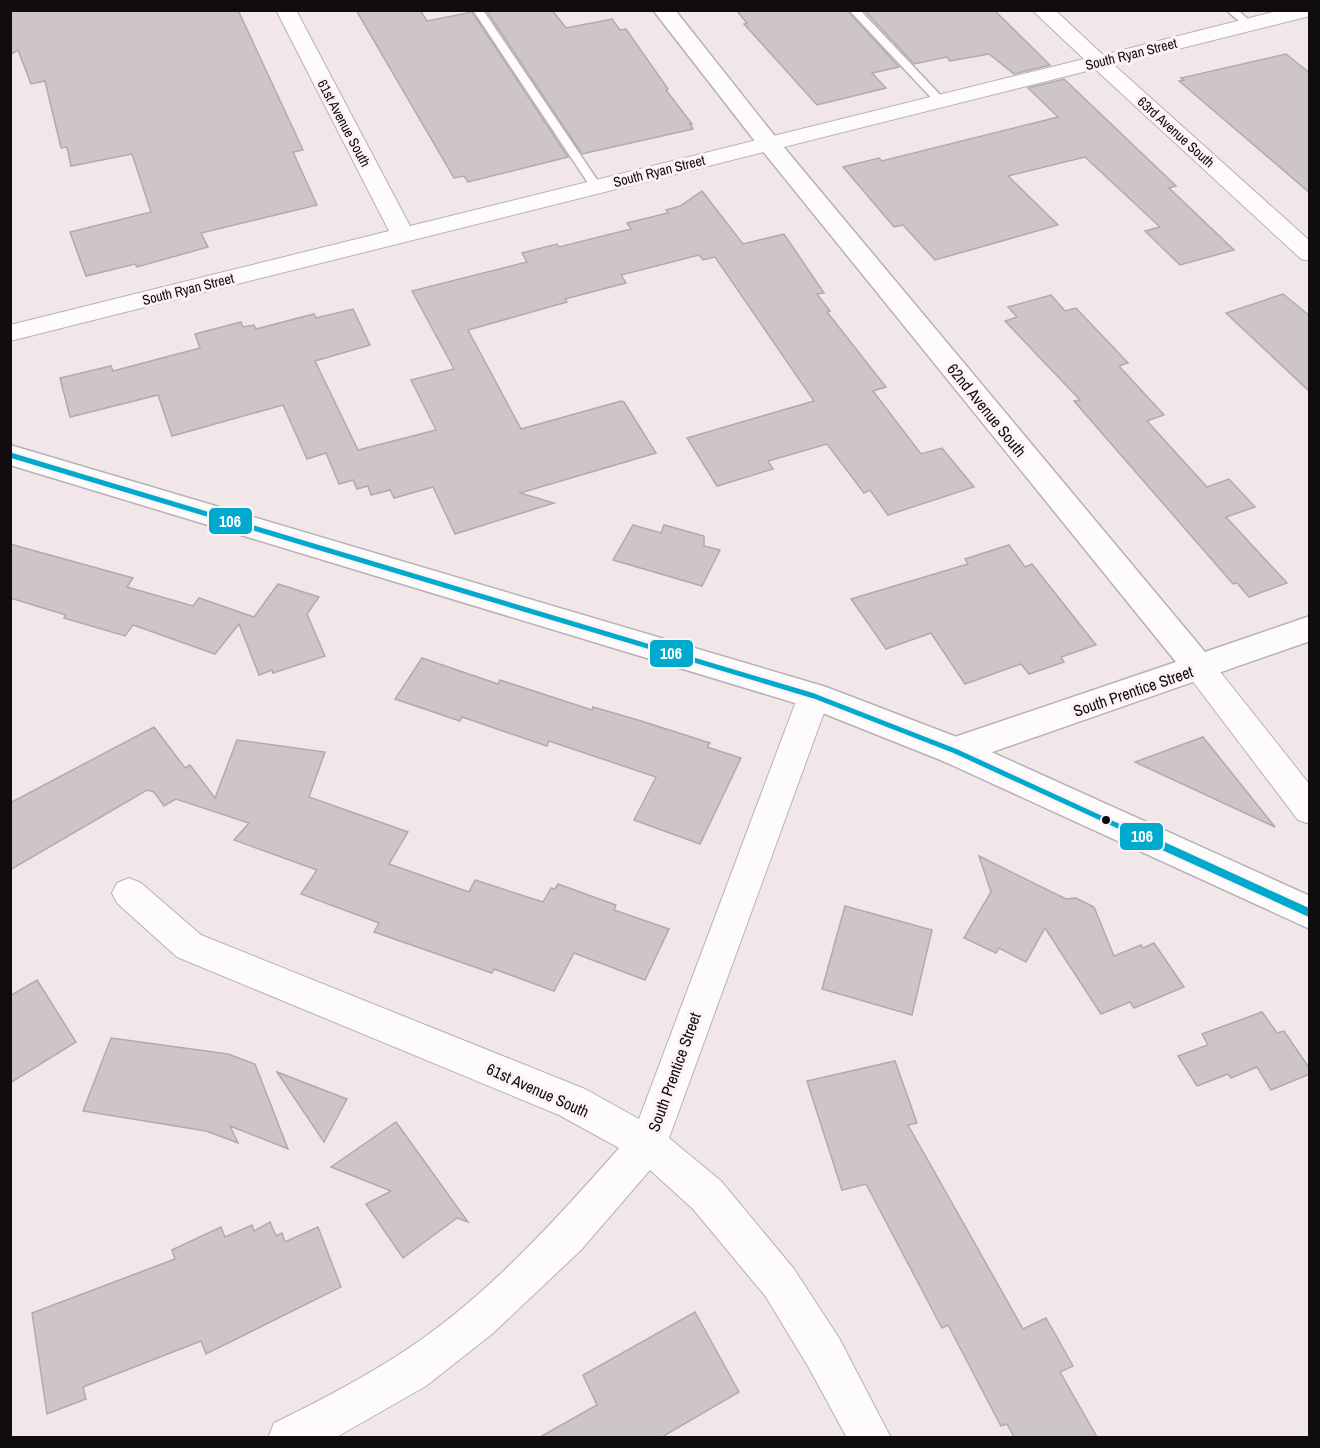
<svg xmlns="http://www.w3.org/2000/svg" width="1320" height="1448" font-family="'Archivo Narrow',sans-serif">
	<rect width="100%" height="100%" fill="#f1e7e9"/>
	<g fill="#cdc5c7" stroke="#b2aaab" stroke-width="1.5">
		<path d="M10,10H238L303,150L293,152L317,205L201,233L208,247L137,267L135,264L86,276L70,232L151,212L132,154L71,166L67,147L61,148L45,81L31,84L18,50L10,55Z"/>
		<path d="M356,10H420L427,21L472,12L568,157L468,182L464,176L454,178Z"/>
		<path d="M486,10H552L566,28L612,19L620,30L626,29L668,89L666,90L692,124H690L693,129L582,154Z"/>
		<path d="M736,10H847L899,67L872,73L886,88L817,105L744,24L747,23Z"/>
		<path d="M864,10H994L1050,65L1014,74L989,54L950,61L947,57L914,64Z"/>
		<path d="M1286,54L1310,73V193L1179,81L1184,80L1181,78Z"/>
		<path d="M1064,79L1176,186L1169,188L1234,250L1180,265L1145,231L1160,227L1085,157L1008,176L1058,225L935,260L903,225L894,227L843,167L879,158L882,161L1058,117L1028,88Z"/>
		<path d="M702,191L743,244L784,234L824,293L817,294L830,311L827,312L886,387L873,391L921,454L942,448L974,487L888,515L870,490L864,493L827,444L768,461L773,469L717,486L687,438L814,401L715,257L703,260L699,255L621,275L626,283L565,299L567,302L468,330L521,429L621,401L624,402L656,453L520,493L554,503L455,534L433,487L394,498L390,490L371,495L368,486L357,489L353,480L339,484L326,453L307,459L283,405L172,436L158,395L70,417L60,378L111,366L113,371L200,348L195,334L241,322L243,327L254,325L256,329L314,314L316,318L353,309L370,345L315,361L358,450L436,430L411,380L454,369L412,291L527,262L522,253L557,244L559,247L631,229L627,223L668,213L666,210L680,206Z"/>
		<path d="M1283,294L1310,316V392L1226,313Z"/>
		<path d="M1051,295L1065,311L1076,308L1128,363L1119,366L1164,415L1147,421L1207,487L1229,479L1255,507L1226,517L1287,583L1249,597L1237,583L1233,584L1074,401L1080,400L1005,321L1017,317L1008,307Z"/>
		<path d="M633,525L661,533L664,525L704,536V546L720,550L702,586L613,560Z"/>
		<path d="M10,544L133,578L127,587L193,606L199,598L254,617L278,584L319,597L307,614L325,656L273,673L272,670L259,675L239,624L215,654L133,625L125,636L64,618L66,615L10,598Z"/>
		<path d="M1009,545L1025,567L1032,564L1096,645L1061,657L1064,662L1029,674L1021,664L965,684L931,633L886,649L851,599L968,564L965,559Z"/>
		<path d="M422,658L498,684L500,680L592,710L593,707L638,720L710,743L707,747L741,758L700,844L634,820L656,777L549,741L547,746L462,717L460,721L395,699Z"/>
		<path d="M154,727L185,768L190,765L215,798L237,740L325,752L309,797L408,832L389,864L469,892L475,880L543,902L551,888L555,889L558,884L616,905L614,910L669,929L645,980L574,953L554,991L494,969L492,973L374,932L379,923L301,894L317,870L234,840L249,823L176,799L164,806L154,792L147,790L10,870V803Z"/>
		<path d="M1203,737L1275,827L1135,762Z"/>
		<path d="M979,856L1066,899L1076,898L1094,907L1114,956L1141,945L1143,948L1154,943L1184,987L1134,1008L1130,1002L1101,1014L1045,928L1026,962L999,948L996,953L964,938L991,892Z"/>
		<path d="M845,906L932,930L912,1015L822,989Z"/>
		<path d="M37,980L76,1042L10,1083V996Z"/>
		<path d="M1262,1012L1277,1033L1284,1031L1310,1069V1074L1271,1090L1257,1067L1231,1078L1228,1074L1197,1086L1178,1056L1208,1045L1202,1034Z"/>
		<path d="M111,1038L228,1054L255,1064L288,1149L230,1126L238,1143L206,1131L83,1111Z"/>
		<path d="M895,1061L917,1123L908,1125L1023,1329L1046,1318L1073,1366L1060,1372L1097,1437H1014L1007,1424L1001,1426L948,1325L942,1328L866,1184L842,1190L807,1081Z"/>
		<path d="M277,1072L347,1099L324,1142Z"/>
		<path d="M396,1122L468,1222L457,1218L403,1258L366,1204L391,1191L331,1167Z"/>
		<path d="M270,1222L276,1236L282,1233L285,1242L318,1227L341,1287L206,1354L201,1341L83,1387L86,1399L47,1414L32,1313L175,1259L172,1250L221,1227L225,1237L252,1225L254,1231Z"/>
		<path d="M695,1312L739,1392L662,1437H540L597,1405L583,1375Z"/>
	</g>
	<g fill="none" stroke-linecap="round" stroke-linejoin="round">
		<defs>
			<g id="service">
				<path d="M473,10H483L602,187L600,189H592Z"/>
				<path d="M849,10H860L945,100V104H937Z"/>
				<path d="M1226,10H1238L1254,25L1246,27Z"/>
			</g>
			<g id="minor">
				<path d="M276,10H296L410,226L1084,59L1032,10H1055L1103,55L1281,10H1310V16L1114,65L1310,241V261L1301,259L1095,69L10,341V325L389,231Z"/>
				<path d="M1199,655L1210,659L1310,785V824L1298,820L1188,675L1184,667L1188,659Z"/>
				<path d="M814,684L825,687L830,696L669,1138L721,1181L794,1269L839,1338L891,1438H847L809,1368L766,1297L693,1209L650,1170L581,1250L492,1334L426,1386L335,1438H268L274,1423C315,1403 356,1382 395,1357C480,1304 553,1223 619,1148L559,1115L177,957L117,903L112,893L117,883L129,878L141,883L201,935L585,1089L639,1119L798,696L803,687Z"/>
			</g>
			<path id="tertiary" d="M653,10H675L777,139L1205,652L1310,616V641L955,765L943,761L938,751L943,741L1176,662L761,149Z"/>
			<path id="secondary" d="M10,445L826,687L967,741L1310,896V929L943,761L805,706L10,465Z"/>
		</defs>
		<use href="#service" stroke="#b8b1b3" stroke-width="3"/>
		<use href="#minor" stroke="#b8b1b3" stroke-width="2"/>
		<use href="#tertiary" stroke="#b8b1b3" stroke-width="3"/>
		<use href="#secondary" stroke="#b8b1b3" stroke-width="3"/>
		<use href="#service" fill="#fdfbfc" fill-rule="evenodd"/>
		<use href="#minor" fill="#fdfbfc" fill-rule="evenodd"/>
		<use href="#tertiary" fill="#fdfbfc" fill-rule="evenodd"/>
		<use href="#secondary" fill="#fdfbfc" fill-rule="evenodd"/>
		<defs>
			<path id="bus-1-far1" d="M10,455L814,696L955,751L1153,842"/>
			<path id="bus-1" d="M1150,840L1310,913"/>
		</defs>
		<use href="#bus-1-far1" stroke="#fdf2f4" stroke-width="10"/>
		<use href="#bus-1" stroke="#fdf2f4" stroke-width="12"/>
		<use href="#bus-1-far1" stroke="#00a9ce" stroke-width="5"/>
		<use href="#bus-1" stroke="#00a9ce" stroke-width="8"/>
	</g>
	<circle fill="#110c0d" stroke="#fdf2f4" stroke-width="2" cx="1106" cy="820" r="5"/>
	<g text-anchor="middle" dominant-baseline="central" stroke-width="6" stroke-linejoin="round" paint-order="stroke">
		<g font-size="14" fill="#110c0d" stroke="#fdf2f4">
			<text transform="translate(1131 54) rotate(-14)">South Ryan Street</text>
			<text transform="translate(344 123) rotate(62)">61st Avenue South</text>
			<text transform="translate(1176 132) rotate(42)">63rd Avenue South</text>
			<text transform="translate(659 171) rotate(-14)">South Ryan Street</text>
			<text transform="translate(188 289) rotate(-14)">South Ryan Street</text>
		</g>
		<g font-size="16" fill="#110c0d" stroke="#fdf2f4">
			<text transform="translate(987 410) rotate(51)">62nd Avenue South</text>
			<text transform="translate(1133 691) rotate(-19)">South Prentice Street</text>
			<text transform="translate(674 1072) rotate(-70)">South Prentice Street</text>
			<text transform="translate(538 1090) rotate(24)">61st Avenue South</text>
		</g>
	</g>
	<g stroke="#fdf2f4" stroke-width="2">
		<rect x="208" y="507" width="45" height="28" rx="6" fill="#00a9ce"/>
		<rect x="649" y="639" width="45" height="29" rx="6" fill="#00a9ce"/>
		<rect x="1119" y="822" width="45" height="29" rx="6" fill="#00a9ce"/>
	</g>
	<g font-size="16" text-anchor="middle" font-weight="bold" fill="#fff">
		<text x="230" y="527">106</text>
		<text x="671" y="659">106</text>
		<text x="1142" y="842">106</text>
	</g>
	<rect width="1320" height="1448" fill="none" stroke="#110c0d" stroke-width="24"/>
</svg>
